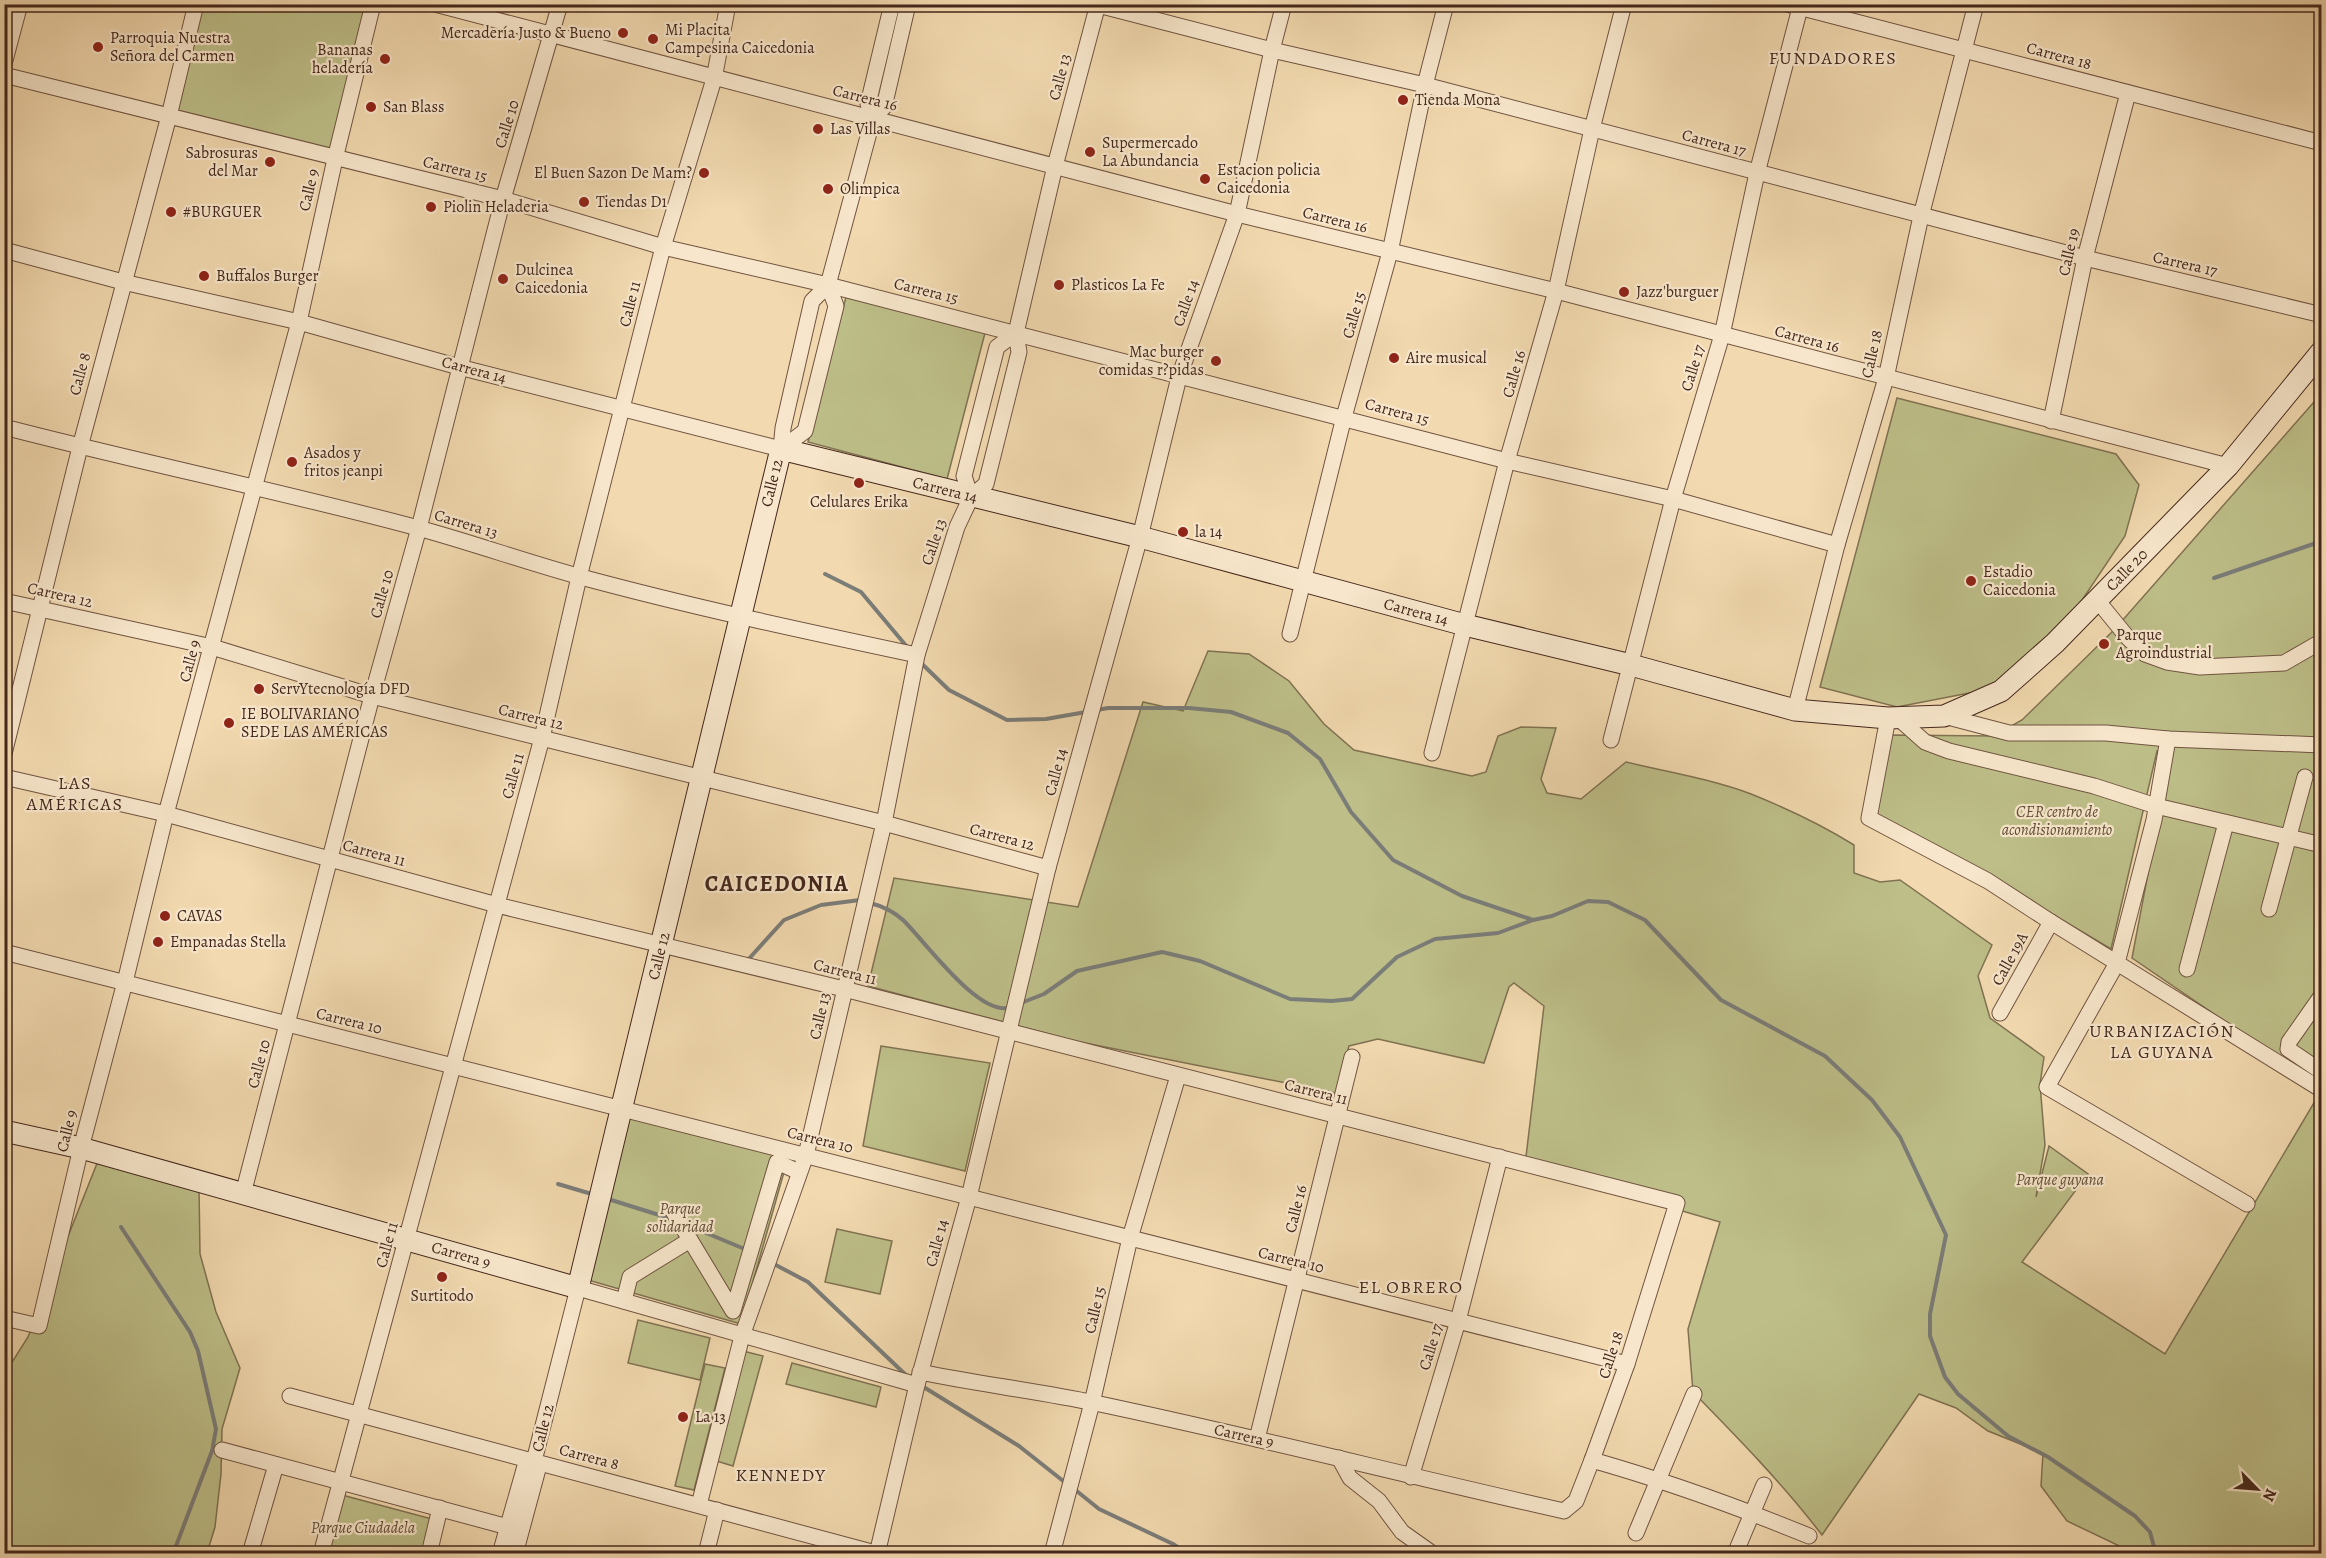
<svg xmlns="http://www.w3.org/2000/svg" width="2326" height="1558" font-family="Alegreya,serif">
	<rect width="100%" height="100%" fill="#f2d9af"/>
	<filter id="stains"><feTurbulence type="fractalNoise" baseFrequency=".00333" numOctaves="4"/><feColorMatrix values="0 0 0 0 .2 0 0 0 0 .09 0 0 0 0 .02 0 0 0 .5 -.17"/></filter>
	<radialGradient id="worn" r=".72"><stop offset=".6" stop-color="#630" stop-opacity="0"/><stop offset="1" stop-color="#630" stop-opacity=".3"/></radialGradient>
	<g fill="#bdbe88" stroke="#807252" stroke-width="1.5">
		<path d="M196,5H373L335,159L169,116Z"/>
		<path d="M846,297L985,333L947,479L808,442Z"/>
		<path d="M2321,394V1087L2132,958L2171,752L2157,751L2111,949L1992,878L1873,818L1889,735L1994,736L2022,720L2114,630Z"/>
		<path d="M1897,398L2116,454L2139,485L2125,536L2064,627L1995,688L1897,707L1820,687Z"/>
		<path d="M1208,651L1249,654L1289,681L1324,724L1354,750L1472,776L1486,772L1498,736L1521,727L1556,728L1541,779L1547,793L1581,799L1626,762C1667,772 1711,779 1751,794C1786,808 1822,825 1854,845V873L1880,882L1900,880L1992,945L1978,976L1990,1018L2044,1057L2040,1084L2045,1145L2036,1197L2049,1146L2088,1174L2022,1262L2165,1354L2321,1091V1553H2134L2067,1521L2041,1486L2043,1453L1988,1431L1956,1408L1919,1394L1822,1535C1783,1484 1738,1438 1693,1392L1688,1329L1720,1222L1525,1165L1544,1006L1514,983L1509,987L1484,1063L1378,1039L1349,1046L1336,1093L1075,1041L868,986L894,878L1078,907L1143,702L1183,711Z"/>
		<path d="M881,1046L990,1063L965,1171L863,1146Z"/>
		<path d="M621,1113L788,1158L741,1324L574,1276Z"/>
		<path d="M98,1161L199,1187L200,1254L216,1312L240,1368L222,1429L221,1474L215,1527L207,1553H5L4,1375L28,1337Z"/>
		<path d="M837,1229L892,1241L880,1294L825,1282Z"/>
		<path d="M638,1320L710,1338L700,1380L628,1363Z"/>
		<path d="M743,1351L763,1356L733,1466L713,1460Z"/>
		<path d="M792,1363L881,1387L876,1407L786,1384Z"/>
		<path d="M705,1364L725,1368L694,1490L675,1486Z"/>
		<path d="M342,1495L432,1519L422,1553L326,1554Z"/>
	</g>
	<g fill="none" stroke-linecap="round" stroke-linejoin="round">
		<g stroke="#7b7d79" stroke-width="4">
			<path d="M825,574L861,592L908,648"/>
			<path d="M2214,578L2322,541"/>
			<path d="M921,663L949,690L1007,720L1046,719L1086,712"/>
			<path d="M1097,710L1108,708H1189L1231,712L1288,733L1320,759L1351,812L1393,860L1462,896L1533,920"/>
			<path d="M870,903C882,906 893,911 903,920C924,940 980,1019 1011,1007"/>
			<path d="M746,962L784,920L821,905L860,900"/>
			<path d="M1021,1003L1044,994L1077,971L1162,952L1200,961L1290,999L1332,1001L1352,999L1397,957L1435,939L1498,933L1533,920L1552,916L1588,901L1608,902L1645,920L1721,1000L1825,1056L1872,1100L1900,1137L1946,1235L1930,1314V1336L1945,1377L1958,1394L2008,1436L2048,1457L2135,1516L2150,1532L2156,1554"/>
			<path d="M558,1184L595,1195"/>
			<path d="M608,1199L672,1219"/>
			<path d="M687,1225L747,1250"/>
			<path d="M121,1227L190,1332L198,1351L216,1429L212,1451L176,1546L171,1554"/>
			<path d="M772,1263L808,1282L908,1377"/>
			<path d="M922,1386L1019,1446L1067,1484"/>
			<path d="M1073,1488L1099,1509L1173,1544L1188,1554"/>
		</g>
		<defs>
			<g id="street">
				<path d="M435,4L1237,214L1556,291L2228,466"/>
				<path d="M1787,4L2322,143"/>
				<path d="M1098,5L1272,50L1425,85L2085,258L2322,315"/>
				<path d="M4,64L20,4"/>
				<path d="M4,75L503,199L663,247L828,285L1507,461L1673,499L1837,545"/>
				<path d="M873,118L868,104L892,4"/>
				<path d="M4,250L123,282L299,322L459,367L781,449"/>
				<path d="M2051,421L2085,258L2128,93"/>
				<path d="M4,427C142,463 281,491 418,528C473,543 526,562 581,577C692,607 804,631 917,655"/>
				<path d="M781,449L783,428L812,301L828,285L873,118L884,107L908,4"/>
				<path d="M781,449L805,431L836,306L828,285"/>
				<path d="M971,497L964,476L997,347L1016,333"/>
				<path d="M2097,600L2128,638L2145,654L2167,662L2200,667L2284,663L2317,644"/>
				<path d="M4,601L212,647L372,696L884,823L1048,868"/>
				<path d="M1290,634L1344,417L1390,252L1425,85L1446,4"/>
				<path d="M1795,710L1837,545L1886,378L1921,216L1976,4"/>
				<path d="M1944,716L2009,733H2106L2168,739L2322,745"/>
				<path d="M1888,718L1869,818L1988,881L2051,922L2322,1090"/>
				<path d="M1898,718L1925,742L1949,751L2094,786L2156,806L2322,845"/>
				<path d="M2168,739L2154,820L2117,963L2047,1087L2247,1204"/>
				<path d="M1611,740L1673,499L1722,335L1757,173L1801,4"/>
				<path d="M1432,753L1507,461L1556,291L1592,129L1624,4"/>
				<path d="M4,754L80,447L169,116L196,4"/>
				<path d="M4,777L166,814L497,905L844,989L1677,1203L1627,1364L1592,1460L1576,1501L1564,1511C1408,1476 1252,1436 1095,1403C1037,1391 978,1384 920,1372"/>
				<path d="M2269,909L2305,777"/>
				<path d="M4,952L1627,1364"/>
				<path d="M2187,969L2226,823"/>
				<path d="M2322,995L2289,1042L2288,1049L2322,1072"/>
				<path d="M2000,1013L2051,922"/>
				<path d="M243,1194L372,696L419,528L503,199L560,4"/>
				<path d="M674,1213L733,1311L777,1162L799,1172"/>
				<path d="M624,1301L630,1277L690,1240"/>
				<path d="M4,1318L39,1326L81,1148L125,982L166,814L299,322L335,159L373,4"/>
				<path d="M290,1396L879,1554"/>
				<path d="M1257,1439L1352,1057"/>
				<path d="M222,1450L508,1527"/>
				<path d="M1339,1458L1350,1478L1379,1501L1402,1532L1433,1554"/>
				<path d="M1592,1460C1666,1481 1738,1507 1809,1536"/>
				<path d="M1411,1477L1458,1321L1500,1157"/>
				<path d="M699,1505L742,1336L806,1155L884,823L917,655L957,527L971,497L986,484L1019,352L1016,333L1055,166L1098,4"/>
				<path d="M1636,1533L1694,1394"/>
				<path d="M250,1554L276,1465"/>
				<path d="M321,1554L542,738L579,577L663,247L714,79L728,4"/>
				<path d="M429,1554L440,1508"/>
				<path d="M500,1554L525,1466L534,1461"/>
				<path d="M515,1554L538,1469L534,1461L578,1288L917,1385"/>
				<path d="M706,1554L717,1510"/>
				<path d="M877,1554L917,1385L969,1197L1048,868L1140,537L1179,377L1237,214L1272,50L1284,4"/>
				<path d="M1052,1554L1092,1403L1130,1238L1178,1076"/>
				<path d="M1735,1554L1764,1485"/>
			</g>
			<path id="secondary" d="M4,1131L81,1148L578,1288L781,449L1140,537L1465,625L1631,665L1795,710L1888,718L1944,716L2001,691L2055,643L2228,466L2322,351"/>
		</defs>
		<use href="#street" stroke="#705441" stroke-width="17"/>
		<use href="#secondary" stroke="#44271c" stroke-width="23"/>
		<use href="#street" stroke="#f7e6cb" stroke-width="15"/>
		<use href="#secondary" stroke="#f7e6cb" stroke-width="21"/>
	</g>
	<g fill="#8f2418" stroke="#f7e6cb" stroke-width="2">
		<circle cx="623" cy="33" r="6"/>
		<circle cx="653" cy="39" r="6"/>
		<circle cx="98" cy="47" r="6"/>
		<circle cx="385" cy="59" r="6"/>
		<circle cx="1403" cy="100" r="6"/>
		<circle cx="371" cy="107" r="6"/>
		<circle cx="818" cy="129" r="6"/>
		<circle cx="1090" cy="152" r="6"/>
		<circle cx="270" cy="162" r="6"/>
		<circle cx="704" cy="173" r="6"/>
		<circle cx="1205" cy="179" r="6"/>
		<circle cx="828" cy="189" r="6"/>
		<circle cx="584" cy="202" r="6"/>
		<circle cx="431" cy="207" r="6"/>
		<circle cx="171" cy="212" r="6"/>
		<circle cx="204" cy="276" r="6"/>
		<circle cx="503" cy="279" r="6"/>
		<circle cx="1059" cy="285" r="6"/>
		<circle cx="1624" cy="292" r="6"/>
		<circle cx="1394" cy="358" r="6"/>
		<circle cx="1216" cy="361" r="6"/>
		<circle cx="292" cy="462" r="6"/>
		<circle cx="859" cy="483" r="6"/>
		<circle cx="1183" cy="532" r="6"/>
		<circle cx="1971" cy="581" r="6"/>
		<circle cx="2104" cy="644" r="6"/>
		<circle cx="259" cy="689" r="6"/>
		<circle cx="229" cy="723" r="6"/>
		<circle cx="165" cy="916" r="6"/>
		<circle cx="158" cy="942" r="6"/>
		<circle cx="442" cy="1277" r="6"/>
		<circle cx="683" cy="1417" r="6"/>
	</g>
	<g text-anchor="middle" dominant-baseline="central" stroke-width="4.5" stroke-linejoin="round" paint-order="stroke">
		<g font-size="16" fill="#44271c" stroke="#f7e6cb" text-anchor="start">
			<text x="665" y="30">Mi Placita<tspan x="665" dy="18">Campesina Caicedonia</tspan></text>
			<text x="611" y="33" text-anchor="end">Mercadería Justo &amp; Bueno</text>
			<text x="110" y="38">Parroquia Nuestra<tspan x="110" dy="18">Señora del Carmen</tspan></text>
			<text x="373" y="50" text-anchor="end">Bananas<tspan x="373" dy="18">heladería</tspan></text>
			<text x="1415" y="100">Tienda Mona</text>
			<text x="383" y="107">San Blass</text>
			<text x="830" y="129">Las Villas</text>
			<text x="1102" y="143">Supermercado<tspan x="1102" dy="18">La Abundancia</tspan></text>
			<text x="258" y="153" text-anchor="end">Sabrosuras<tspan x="258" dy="18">del Mar</tspan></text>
			<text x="1217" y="170">Estacion policia<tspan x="1217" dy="18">Caicedonia</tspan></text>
			<text x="692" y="173" text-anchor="end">El Buen Sazon De Mam?</text>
			<text x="840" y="189">Olimpica</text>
			<text x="596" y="202">Tiendas D1</text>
			<text x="443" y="207">Piolin Heladeria</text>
			<text x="183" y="212">#BURGUER</text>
			<text x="515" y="270">Dulcinea<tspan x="515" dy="18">Caicedonia</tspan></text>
			<text x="216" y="276">Buffalos Burger</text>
			<text x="1071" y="285">Plasticos La Fe</text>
			<text x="1636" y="292">Jazz'burguer</text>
			<text x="1204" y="352" text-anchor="end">Mac burger<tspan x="1204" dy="18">comidas r?pidas</tspan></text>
			<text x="1406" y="358">Aire musical</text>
			<text x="304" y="453">Asados y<tspan x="304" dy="18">fritos jeanpi</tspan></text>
			<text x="859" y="502" text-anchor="middle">Celulares Erika</text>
			<text x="1195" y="532">la 14</text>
			<text x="1983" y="572">Estadio<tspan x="1983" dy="18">Caicedonia</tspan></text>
			<text x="2116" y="635">Parque<tspan x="2116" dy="18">Agroindustrial</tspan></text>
			<text x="271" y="689">ServYtecnología DFD</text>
			<text x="241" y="714">IE BOLIVARIANO<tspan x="241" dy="18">SEDE LAS AMÉRICAS</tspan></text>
			<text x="177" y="916">CAVAS</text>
			<text x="170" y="942">Empanadas Stella</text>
			<text x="442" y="1296" text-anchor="middle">Surtitodo</text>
			<text x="695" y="1417">La 13</text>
		</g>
		<g font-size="16" fill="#44271c" stroke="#f7e6cb">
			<text transform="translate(2059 56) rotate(15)">Carrera 18</text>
			<text transform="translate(1060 77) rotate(-75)">Calle 13</text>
			<text transform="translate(865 98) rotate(14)">Carrera 16</text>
			<text transform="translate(507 124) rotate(-73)">Calle 10</text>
			<text transform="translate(1714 143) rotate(15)">Carrera 17</text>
			<text transform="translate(455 169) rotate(14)">Carrera 15</text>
			<text transform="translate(309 190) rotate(-77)">Calle 9</text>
			<text transform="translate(1335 220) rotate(14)">Carrera 16</text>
			<text transform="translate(2069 252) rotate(-77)">Calle 19</text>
			<text transform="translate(2185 264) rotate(13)">Carrera 17</text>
			<text transform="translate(926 291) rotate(14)">Carrera 15</text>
			<text transform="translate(1186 303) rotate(-70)">Calle 14</text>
			<text transform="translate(630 304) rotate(-76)">Calle 11</text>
			<text transform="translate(1354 315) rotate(-74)">Calle 15</text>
			<text transform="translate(1807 339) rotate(15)">Carrera 16</text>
			<text transform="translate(1872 354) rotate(-77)">Calle 18</text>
			<text transform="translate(1693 368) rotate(-73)">Calle 17</text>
			<text transform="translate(474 370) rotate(15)">Carrera 14</text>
			<text transform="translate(80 374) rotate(-75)">Calle 8</text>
			<text transform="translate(1514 374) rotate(-74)">Calle 16</text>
			<text transform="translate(1397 412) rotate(15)">Carrera 15</text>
			<text transform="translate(772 483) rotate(-76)">Calle 12</text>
			<text transform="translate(945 490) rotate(14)">Carrera 14</text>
			<text transform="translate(466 524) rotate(17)">Carrera 13</text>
			<text transform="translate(934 542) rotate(-71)">Calle 13</text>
			<text transform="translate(2127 570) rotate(-46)">Calle 20</text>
			<text transform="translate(382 594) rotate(-74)">Calle 10</text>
			<text transform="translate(60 595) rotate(13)">Carrera 12</text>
			<text transform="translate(1416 612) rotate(15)">Carrera 14</text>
			<text transform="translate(190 661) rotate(-75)">Calle 9</text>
			<text transform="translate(531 717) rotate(14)">Carrera 12</text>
			<text transform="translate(1056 772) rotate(-75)">Calle 14</text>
			<text transform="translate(513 776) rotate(-75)">Calle 11</text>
			<text transform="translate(1002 837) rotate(15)">Carrera 12</text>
			<text transform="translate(374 853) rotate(15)">Carrera 11</text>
			<text transform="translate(659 956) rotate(-76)">Calle 12</text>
			<text transform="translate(2010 959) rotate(-61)">Calle 19A</text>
			<text transform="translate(845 972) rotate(14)">Carrera 11</text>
			<text transform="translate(820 1016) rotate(-77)">Calle 13</text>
			<text transform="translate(349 1021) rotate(14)">Carrera 10</text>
			<text transform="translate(259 1064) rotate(-75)">Calle 10</text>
			<text transform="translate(1316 1092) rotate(14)">Carrera 11</text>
			<text transform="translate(67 1131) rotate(-76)">Calle 9</text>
			<text transform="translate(820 1140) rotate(14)">Carrera 10</text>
			<text transform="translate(1296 1209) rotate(-76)">Calle 16</text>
			<text transform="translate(937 1243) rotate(-75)">Calle 14</text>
			<text transform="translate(387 1245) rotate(-75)">Calle 11</text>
			<text transform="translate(461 1255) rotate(16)">Carrera 9</text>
			<text transform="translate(1291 1260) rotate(14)">Carrera 10</text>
			<text transform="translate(1095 1310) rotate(-77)">Calle 15</text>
			<text transform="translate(1431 1347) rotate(-73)">Calle 17</text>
			<text transform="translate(1611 1355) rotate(-72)">Calle 18</text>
			<text transform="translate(543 1428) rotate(-76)">Calle 12</text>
			<text transform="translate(1244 1436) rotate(13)">Carrera 9</text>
			<text transform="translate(589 1457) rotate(15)">Carrera 8</text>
		</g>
		<g font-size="16" font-style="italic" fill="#624d37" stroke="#f7e6cb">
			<text x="2057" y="812">CER centro de<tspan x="2057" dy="18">acondisionamiento</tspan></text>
			<text x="2060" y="1180">Parque guyana</text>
			<text x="680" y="1209">Parque<tspan x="680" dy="18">solidaridad</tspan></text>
			<text x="363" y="1528">Parque Ciudadela</text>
		</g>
		<g font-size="18" letter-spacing="1.5" fill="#44271c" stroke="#f7e6cb">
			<text x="1833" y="58">FUNDADORES</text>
			<text x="75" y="783">LAS<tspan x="75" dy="21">AMÉRICAS</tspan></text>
			<text x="2162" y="1031">URBANIZACIÓN<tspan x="2162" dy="21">LA GUYANA</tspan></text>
			<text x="1411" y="1287">EL OBRERO</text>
			<text x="781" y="1475">KENNEDY</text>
		</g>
		<g font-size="22" font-weight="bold" letter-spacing="1.5" fill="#44271c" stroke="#f7e6cb">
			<text x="777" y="884">CAICEDONIA</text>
		</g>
	</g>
	<rect width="2326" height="1558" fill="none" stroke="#f2d9af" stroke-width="24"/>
	<rect x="6" y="6" width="2314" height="1546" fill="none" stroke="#44271c" stroke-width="3"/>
	<rect x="12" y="12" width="2302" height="1534" fill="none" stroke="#44271c" stroke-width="1.5"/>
	<g transform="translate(2257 1489) rotate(115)" stroke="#f7e6cb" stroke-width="4.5" paint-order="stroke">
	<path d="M0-4.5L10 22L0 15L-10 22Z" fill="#44271c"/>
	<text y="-9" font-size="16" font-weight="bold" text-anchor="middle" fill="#44271c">N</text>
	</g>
	<rect width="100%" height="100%" filter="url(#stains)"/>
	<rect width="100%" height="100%" fill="url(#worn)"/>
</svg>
